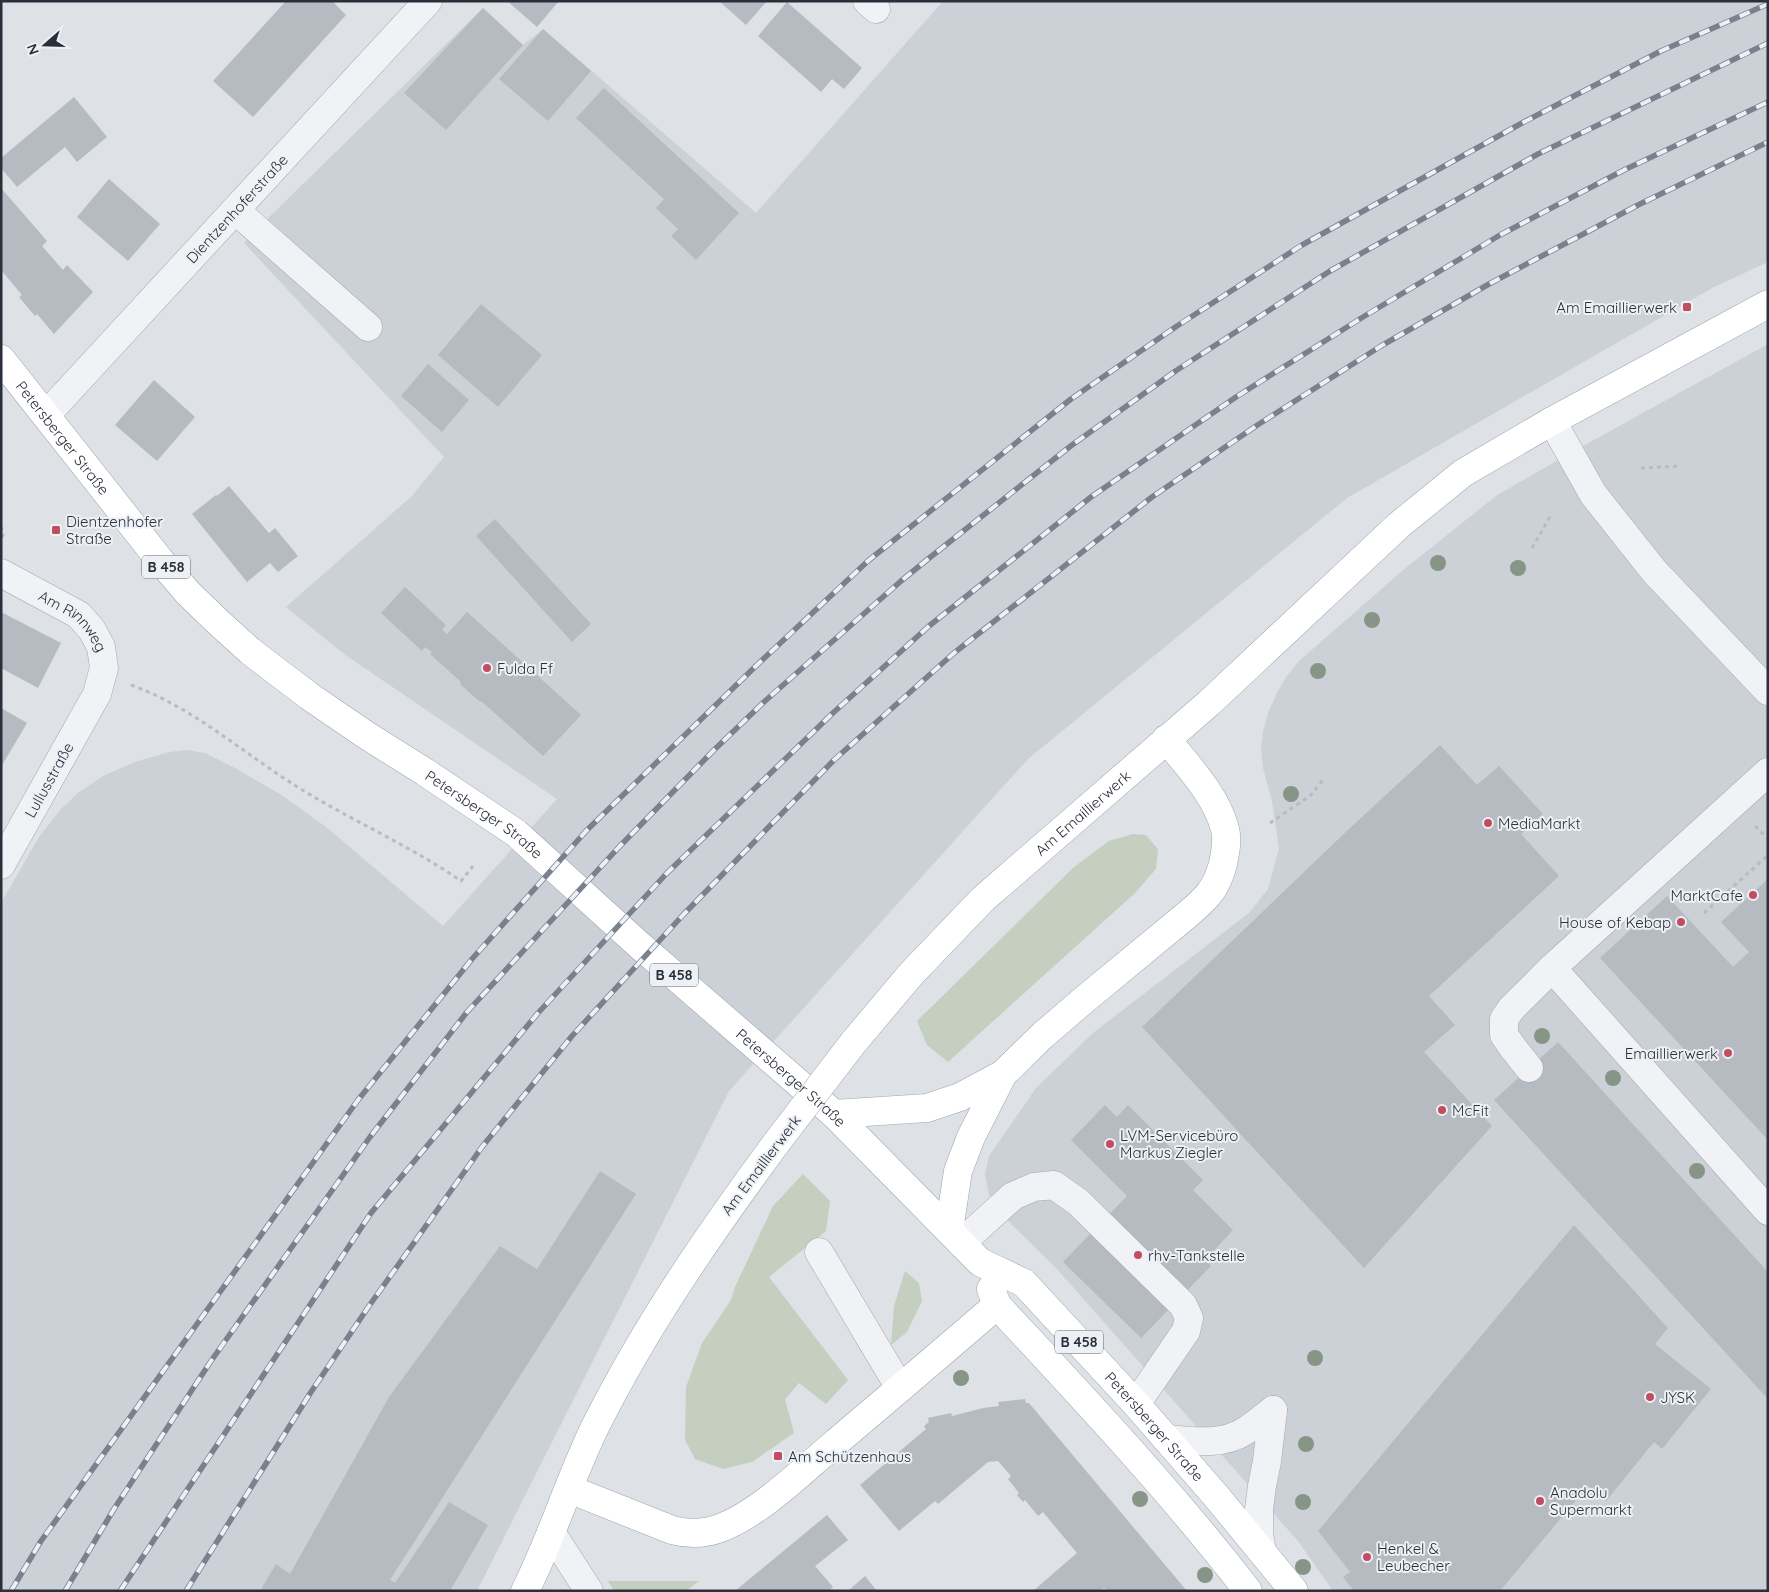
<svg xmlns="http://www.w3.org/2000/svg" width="1769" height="1592" font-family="Quicksand,sans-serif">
	<rect width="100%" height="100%" fill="#dee1e6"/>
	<g fill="#ccd0d7">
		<path d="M943,1H1768V262L1712,288L1347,498L1028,759L729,1091L477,1591H1V903L39,837L61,809L78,793L103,776L135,762L169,752L187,750L205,753L237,769L283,796L326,827L443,926L557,799L344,654L286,607L412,496L444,457L244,243L257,229L483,8L523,45L543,29L756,213Z"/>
		<path d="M1768,344V1590L1333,1591L1298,1541L1056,1268L1004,1217L989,1195L985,1174L989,1156L1036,1088L1093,1033L1249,913L1268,889L1279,848L1272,801L1263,768L1261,749L1263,732L1268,713L1277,693L1286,677L1299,661L1402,571L1496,496L1565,456Z"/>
	</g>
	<g fill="#c4cfc0">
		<path d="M1133,834L1146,835L1158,849L1156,869L1135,893L948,1062L927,1045L917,1021L1074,867L1109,841Z"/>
		<path d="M803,1174L830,1201L826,1231L769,1277L848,1380L826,1404L799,1383L785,1399L794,1433L752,1462L723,1469L695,1459L685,1440L686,1387L702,1343L731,1300L735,1287L773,1206Z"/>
		<path d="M905,1271L919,1283L922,1301L907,1332L891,1345L894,1306Z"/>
		<path d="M608,1581H699L686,1591H614Z"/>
	</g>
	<g fill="#b6bbc2">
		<path d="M286,1H332L346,15L253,117L213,81Z"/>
		<path d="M507,1H559L537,27Z"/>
		<path d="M719,1H767L746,25Z"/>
		<path d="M787,2L862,68L844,89L832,79L821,92L758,36Z"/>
		<path d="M483,8L523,45L446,130L404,93Z"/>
		<path d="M543,29L591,71L548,121L499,79Z"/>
		<path d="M604,88L739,213L696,260L671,236L678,229L656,208L664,199L576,118Z"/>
		<path d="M74,97L107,137L77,162L65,147L17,187L1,168V158Z"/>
		<path d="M109,179L160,224L128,261L77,217Z"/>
		<path d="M1,188L47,241L42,246L63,270L67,265L93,292L54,334L37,314L35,316L19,297L22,295L1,270Z"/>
		<path d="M481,304L542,355L498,407L438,355Z"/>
		<path d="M428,364L469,400L442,432L401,396Z"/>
		<path d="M154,380L195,417L157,461L115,425Z"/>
		<path d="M229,486L269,533L275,528L298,556L278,572L270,563L247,582L192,514L216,495L217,496Z"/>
		<path d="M495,519L591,624L572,642L476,536Z"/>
		<path d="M405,587L446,625L442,630L447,634L467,612L581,715L543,756L481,701L480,702L460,684L461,682L430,654L432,652L425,647L422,651L381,613Z"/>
		<path d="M1,612L61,643L38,688L1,668Z"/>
		<path d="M1,708L27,723L1,767Z"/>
		<path d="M1440,745L1477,785L1499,766L1543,814L1521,834L1559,876L1429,996L1455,1025L1424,1052L1492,1126L1364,1268L1142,1027L1350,828Z"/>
		<path d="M1768,879V1140L1600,958L1667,896L1733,967L1749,952L1721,922Z"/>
		<path d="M1558,1042L1768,1272V1399L1494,1100Z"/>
		<path d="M1105,1105L1117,1117L1128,1105L1203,1180L1193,1190L1233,1230L1205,1260L1211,1266L1141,1338L1063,1262L1127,1196L1071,1140Z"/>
		<path d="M600,1171L636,1194L390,1580L395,1583L449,1502L488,1525L450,1591H260L276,1564L290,1574L389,1397L500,1246L537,1269Z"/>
		<path d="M1574,1225L1668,1328L1655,1344L1711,1389L1662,1449L1654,1442L1606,1501L1588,1486L1500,1591H1354L1343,1577L1350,1572L1318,1531Z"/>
		<path d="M1025,1399L1026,1403H1029L1187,1591H1107L1104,1588L1101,1591H1033L1077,1553L1043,1512L1038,1516L1025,1500L1023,1502L1017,1495L1019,1493L1008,1479L1011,1476L998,1461L988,1462L938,1504L935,1501L899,1531L860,1485L926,1429L924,1426L929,1422L928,1418L951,1413L952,1416L983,1408L999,1406L998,1402Z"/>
		<path d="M827,1515L848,1540L815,1566L833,1587L829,1591H735Z"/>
		<path d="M865,1576L877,1591H848Z"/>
	</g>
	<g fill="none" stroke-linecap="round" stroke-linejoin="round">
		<defs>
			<g id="minor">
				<path d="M867,1L876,9"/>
				<path d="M235,210L368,327"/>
				<path id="s1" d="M46,415L428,1"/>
				<path d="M1552,421L1593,494L1654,571L1768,691"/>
				<path id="s2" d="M1,573L79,615L92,630L101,647L104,668L97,694L1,865"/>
				<path d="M1768,772L1552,968L1768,1211"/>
				<path d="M1529,1068L1513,1048L1504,1035V1019L1511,1009L1552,968"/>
				<path d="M961,1243L1013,1196L1034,1187L1054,1185L1078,1202L1183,1305L1189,1318L1186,1331L1136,1404"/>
				<path d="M819,1252L900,1388"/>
				<path d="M1166,1439C1192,1441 1222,1446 1245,1431C1255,1425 1264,1417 1273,1410"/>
				<path d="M551,1532L589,1591"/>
				<path d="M1262,1552L1259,1533V1509L1262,1486L1267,1461L1273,1410"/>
			</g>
			<g id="major">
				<path id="s3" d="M1,359L159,559L188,593L218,622L250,651L309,696L366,735L425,772L516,833L638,944L834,1114L980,1262L1024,1283L1136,1404L1216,1496L1294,1591"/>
				<path id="s4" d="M853,1043L911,974L983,899L1209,703L1399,525L1463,473L1552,421L1768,304"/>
				<path d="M834,1114L927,1108L960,1097L1003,1074L1043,1035L1085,999L1188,914C1195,908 1202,902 1208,895C1215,887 1220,875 1223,864C1225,854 1228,840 1225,829C1216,795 1188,766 1166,739"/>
				<path d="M949,1230L958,1171L971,1137L1003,1074"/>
				<path d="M991,1289L997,1305C1083,1398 1171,1491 1248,1591"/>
				<path d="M569,1489L672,1530C690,1535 706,1534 723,1527C762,1511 801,1472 833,1445C887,1399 943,1352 997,1305"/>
				<path d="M525,1591C552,1538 569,1480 595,1427C646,1325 710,1233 777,1142"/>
			</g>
		</defs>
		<use href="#minor" stroke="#a4a8af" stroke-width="29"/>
		<use href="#major" stroke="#9ea6b0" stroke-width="29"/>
		<g stroke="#b8bcc1" stroke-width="3" stroke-dasharray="4 4" stroke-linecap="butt">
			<path d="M1641,468L1681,466"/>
			<path d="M1,526L3,534L1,542"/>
			<path d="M1532,548L1551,515"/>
			<path d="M131,685C192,707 242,752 296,786C350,820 409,845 461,881L473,866"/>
			<path d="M1270,823L1311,795L1323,780"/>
			<path d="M1755,826L1768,839"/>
			<path d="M1704,913L1768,855"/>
		</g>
		<use href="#minor" stroke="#f0f2f5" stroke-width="28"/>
		<use href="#major" stroke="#fff" stroke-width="28"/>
		<defs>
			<g id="rail">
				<path d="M11,1591L41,1541L358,1100L472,959L587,830L758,664L869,560L1071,399L1177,326L1302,245L1522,123L1661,51L1768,4"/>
				<path d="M65,1591L114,1509L211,1361L370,1137L467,1012L619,847L714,750L765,701L901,581L928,559L1072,445L1177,370L1330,271L1538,154L1768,43"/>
				<path d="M120,1591L371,1213L538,1013L667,873L834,712L929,626L1091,497L1236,397L1363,317L1500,235L1624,170L1768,102"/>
				<path d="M186,1591L311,1392L369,1306L482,1147L572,1036L683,915L834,760L954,653L1152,497L1259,424L1381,346L1489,284L1638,205L1768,142"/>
			</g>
		</defs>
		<use href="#rail" stroke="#79818e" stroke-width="5.5"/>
		<use href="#rail" stroke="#edf0f4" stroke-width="4" stroke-dasharray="11" stroke-linecap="butt"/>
		<defs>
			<path id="major-bridge" d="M777,1142L853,1043"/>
		</defs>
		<use href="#major-bridge" stroke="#9ea6b0" stroke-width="29" stroke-linecap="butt"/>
		<use href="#major-bridge" stroke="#fff" stroke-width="28"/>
	</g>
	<g fill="#869586">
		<circle cx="1438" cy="563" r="8"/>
		<circle cx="1518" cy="568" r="8"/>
		<circle cx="1372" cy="620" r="8"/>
		<circle cx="1318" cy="671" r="8"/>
		<circle cx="1291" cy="794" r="8"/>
		<circle cx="1542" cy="1036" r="8"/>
		<circle cx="1613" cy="1078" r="8"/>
		<circle cx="1697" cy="1171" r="8"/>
		<circle cx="1315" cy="1358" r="8"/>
		<circle cx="961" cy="1378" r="8"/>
		<circle cx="1306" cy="1444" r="8"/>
		<circle cx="1140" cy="1499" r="8"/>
		<circle cx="1303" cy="1502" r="8"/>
		<circle cx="1303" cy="1567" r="8"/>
		<circle cx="1205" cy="1575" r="8"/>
	</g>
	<g fill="#c14d62" stroke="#edf0f4" stroke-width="2">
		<rect x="1682" y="302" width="10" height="10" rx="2.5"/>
		<rect x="51" y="525" width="10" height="10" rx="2.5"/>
		<circle cx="487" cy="668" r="5"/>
		<circle cx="1488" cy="823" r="5"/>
		<circle cx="1753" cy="895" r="5"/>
		<circle cx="1681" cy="922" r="5"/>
		<circle cx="1728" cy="1053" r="5"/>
		<circle cx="1442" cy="1110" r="5"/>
		<circle cx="1110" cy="1144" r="5"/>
		<circle cx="1138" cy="1255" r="5"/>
		<circle cx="1650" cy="1397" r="5"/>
		<rect x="773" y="1451" width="10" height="10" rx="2.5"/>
		<circle cx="1540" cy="1501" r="5"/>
		<circle cx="1367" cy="1557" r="5"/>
	</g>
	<g text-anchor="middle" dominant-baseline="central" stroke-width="4" stroke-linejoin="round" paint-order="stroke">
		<g fill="#edf0f4" stroke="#646a72" stroke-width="1">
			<rect x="142" y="555.5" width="48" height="23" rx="4"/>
			<rect x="650" y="963.5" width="48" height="23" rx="4"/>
			<rect x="1055" y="1330.5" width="48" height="23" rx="4"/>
		</g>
		<g font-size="14" font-weight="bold" fill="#29303b">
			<text x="166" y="567">B 458</text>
			<text x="674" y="975">B 458</text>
			<text x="1079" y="1342">B 458</text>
		</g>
		<g font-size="15" fill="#29303b" stroke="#edf0f4">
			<text stroke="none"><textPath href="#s1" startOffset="281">Dientzenhoferstraße</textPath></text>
			<text stroke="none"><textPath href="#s3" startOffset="100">Petersberger Straße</textPath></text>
			<text stroke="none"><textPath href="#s2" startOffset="88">Am Rinnweg</textPath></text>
			<text transform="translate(49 780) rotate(-61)">Lullusstraße</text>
			<text stroke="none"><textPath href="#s4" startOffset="326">Am Emaillierwerk</textPath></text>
			<text stroke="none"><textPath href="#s3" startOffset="670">Petersberger Straße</textPath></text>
			<text stroke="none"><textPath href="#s3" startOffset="1075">Petersberger Straße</textPath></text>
			<text transform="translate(761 1165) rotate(-53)">Am Emaillierwerk</text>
			<text stroke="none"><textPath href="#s3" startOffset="1582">Petersberger Straße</textPath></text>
		</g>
		<g font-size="15" fill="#29303b" stroke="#edf0f4" text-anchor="start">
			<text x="1677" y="307" text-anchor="end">Am Emaillierwerk</text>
			<text x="66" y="521">Dientzenhofer<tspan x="66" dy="17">Straße</tspan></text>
			<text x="497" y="668">Fulda Ff</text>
			<text x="1498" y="823">MediaMarkt</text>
			<text x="1743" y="895" text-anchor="end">MarktCafe</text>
			<text x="1671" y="922" text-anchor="end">House of Kebap</text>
			<text x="1718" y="1053" text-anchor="end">Emaillierwerk</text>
			<text x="1452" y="1110">McFit</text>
			<text x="1120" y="1135">LVM-Servicebüro<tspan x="1120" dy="17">Markus Ziegler</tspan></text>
			<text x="1148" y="1255">rhv-Tankstelle</text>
			<text x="1660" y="1397">JYSK</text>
			<text x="788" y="1456">Am Schützenhaus</text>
			<text x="1550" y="1492">Anadolu<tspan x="1550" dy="17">Supermarkt</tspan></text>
			<text x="1377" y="1548">Henkel &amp;<tspan x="1377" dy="17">Leubecher</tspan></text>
		</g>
	</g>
	<rect width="1769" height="1592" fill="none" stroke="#29303b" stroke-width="5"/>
	<g transform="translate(45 45) rotate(250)" stroke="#edf0f4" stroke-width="4" paint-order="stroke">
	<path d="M0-4L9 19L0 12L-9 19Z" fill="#29303b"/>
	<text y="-8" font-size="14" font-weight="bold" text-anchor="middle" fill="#29303b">N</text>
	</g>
</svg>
